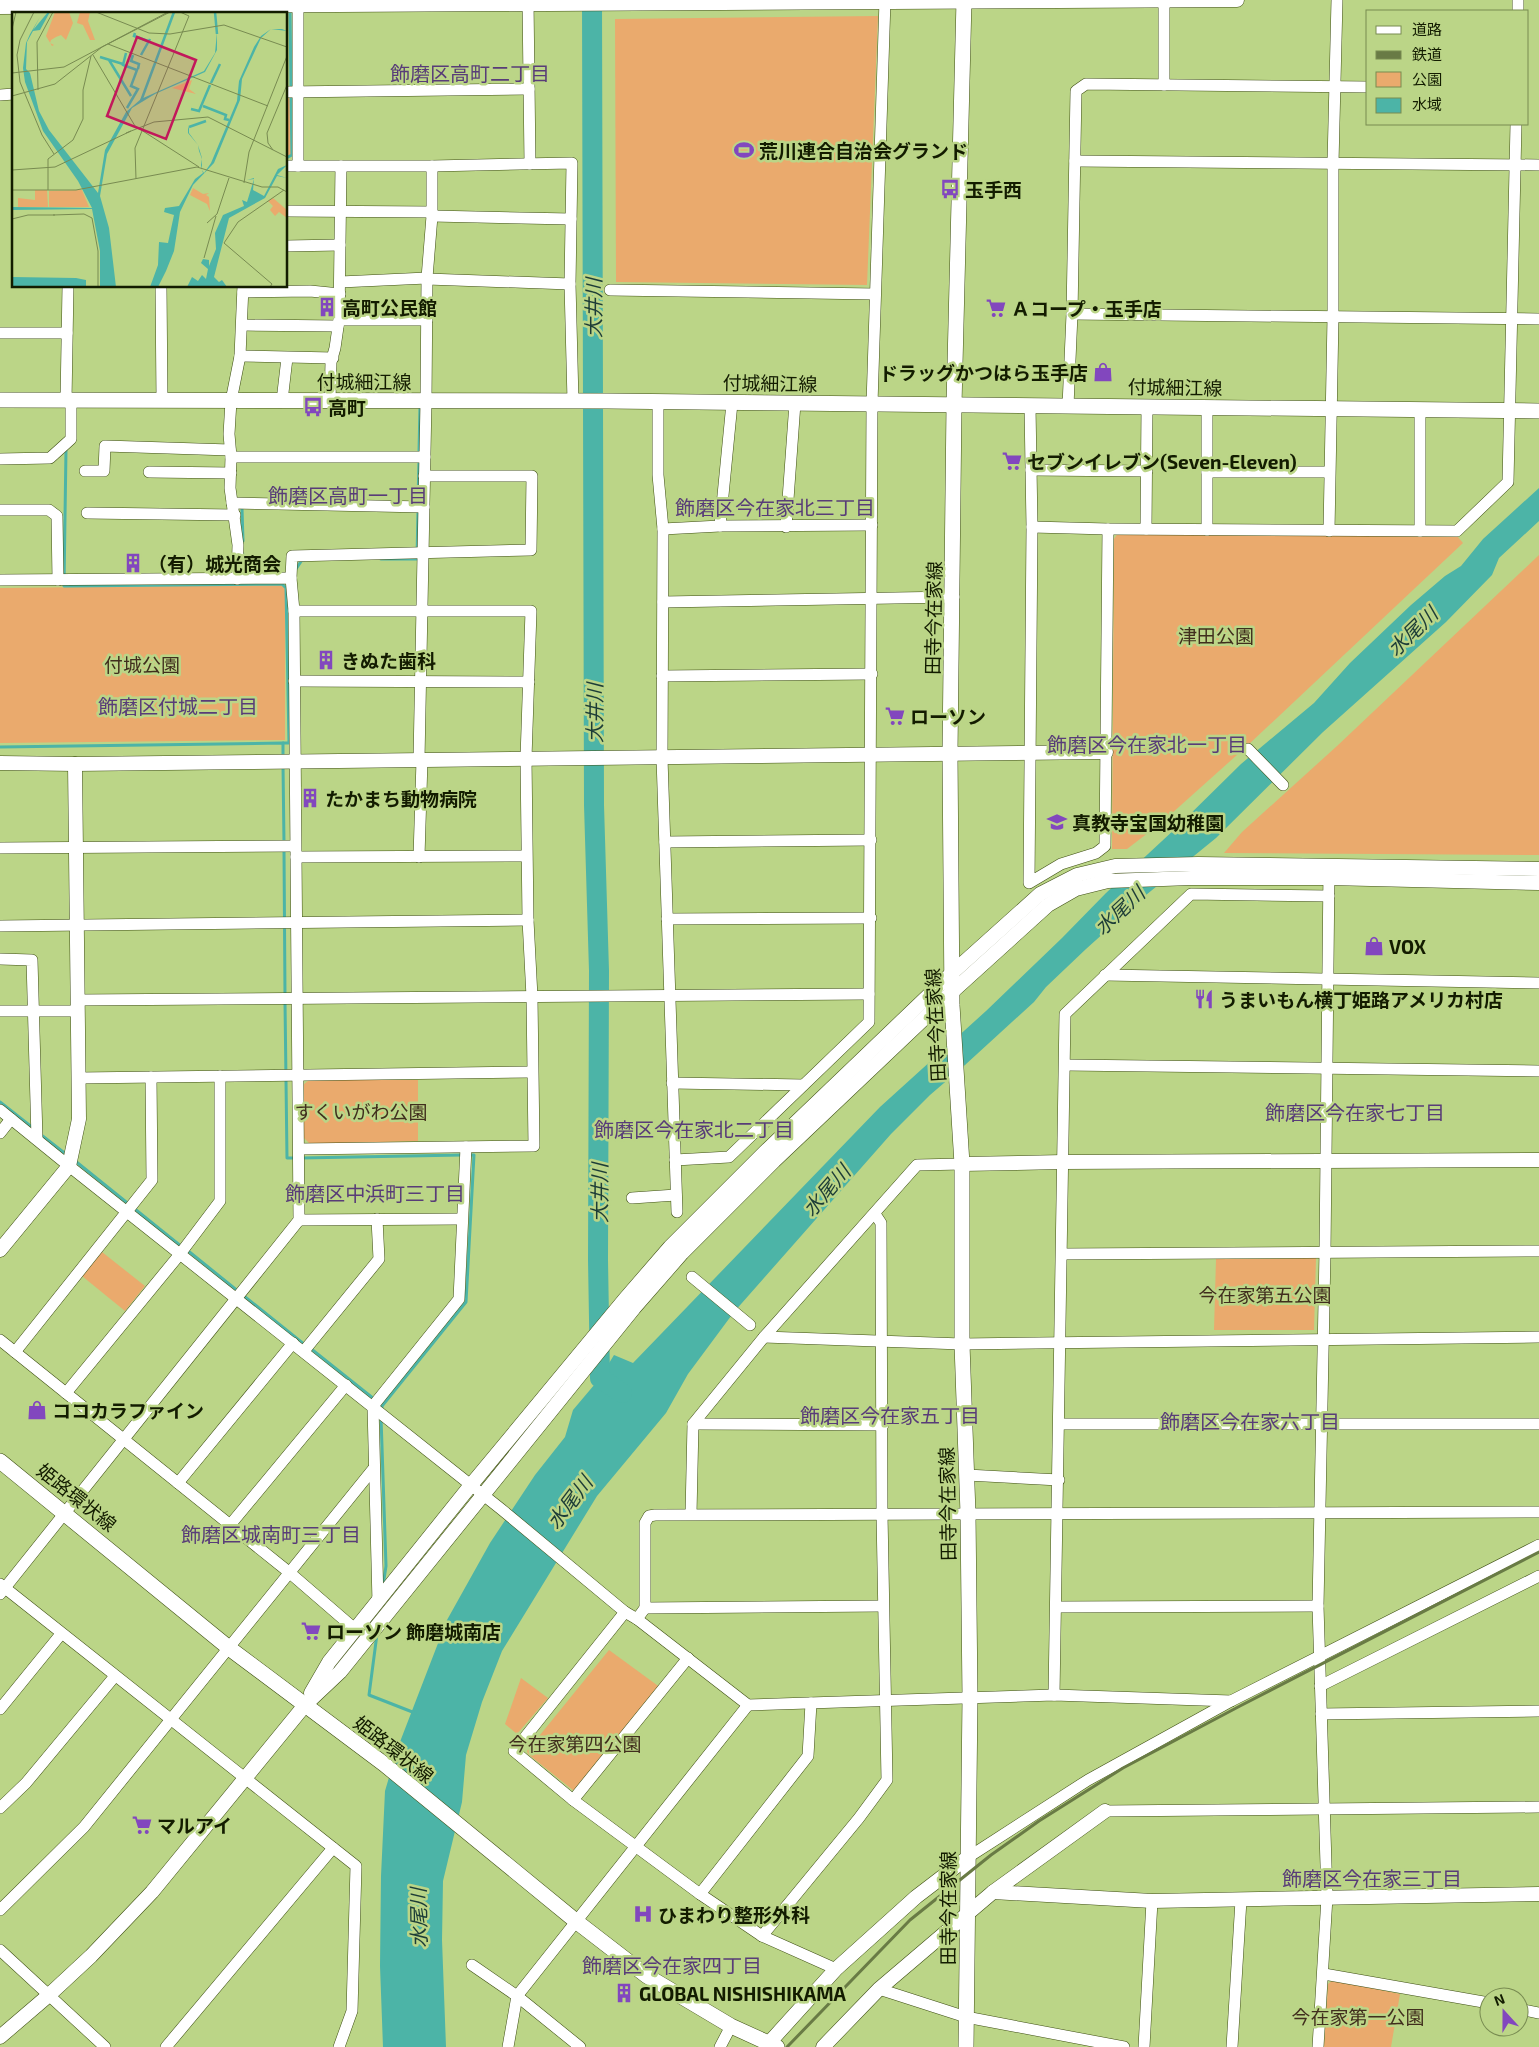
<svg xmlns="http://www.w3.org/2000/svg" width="1539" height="2047" font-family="'Exo 2','Noto Sans JP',sans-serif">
	<rect width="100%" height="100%" fill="#bbd587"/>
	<g fill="#eaaa6d">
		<path d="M878,16L867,285L616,282L615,19Z"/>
		<path d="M286,95L292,101L293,155L286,160Z"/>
		<path d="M1118,533L1457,536L1463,543L1247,746L1161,823L1127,849H1112L1114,539Z"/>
		<path d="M1539,555V855L1224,853L1242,832L1337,746Z"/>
		<path d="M281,585L285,589V740L0,743V588Z"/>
		<path d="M309,1080H418V1141L310,1144L304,1138L303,1085Z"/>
		<path d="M102,1252L145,1286L125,1311L82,1276Z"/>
		<path d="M1316,1258L1314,1330H1214L1216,1259Z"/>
		<path d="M609,1650L661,1688L574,1791L528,1754L527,1751Z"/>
		<path d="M521,1678L548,1698L517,1734L505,1724Z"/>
		<path d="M1333,1980L1400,1994L1391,2047H1324L1328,1984Z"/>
	</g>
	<path fill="#4cb4a7" d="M1539,488V521L1499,558L1492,575L1446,622L1323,732L1216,838L1146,895L1086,949L1046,987L1034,1002L965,1065L930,1095L891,1134L734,1312L688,1374L666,1413L597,1496L502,1651L482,1702L466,1755L462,1802L443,1881L442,1940L446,2047H383L380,1966L381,1876L385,1791L398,1747L447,1620L490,1543L535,1475L565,1437L573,1410L600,1378L614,1355L633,1363L880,1107L986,1011L1062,938L1106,893L1176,828L1241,764L1314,703L1350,663L1411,605L1445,576L1461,566L1483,539Z"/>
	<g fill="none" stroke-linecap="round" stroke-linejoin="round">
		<g stroke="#4cb4a7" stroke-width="3">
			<path d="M290,8L291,89"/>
			<path d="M286,158L292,155L291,96"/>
			<path d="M66,449L64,586L282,584L286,588L289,743H283"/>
			<path d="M419,453L420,405"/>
			<path d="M418,503L419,460"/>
			<path d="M242,509L243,541"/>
			<path d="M243,554L244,576"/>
			<path d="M381,559H417L418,510"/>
			<path d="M296,569L302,560H304"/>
			<path d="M0,747L283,743V758"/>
			<path d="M283,765L284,843"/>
			<path d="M284,850L285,996"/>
			<path d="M285,1002L287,1158H295"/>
			<path d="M0,1102L33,1128"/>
			<path d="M40,1134L67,1155"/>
			<path d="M301,1158L462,1155"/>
			<path d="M74,1160L182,1247"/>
			<path d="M187,1250L305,1345"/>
			<path d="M310,1348L374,1399"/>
			<path d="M382,1411V1406L466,1302L474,1155H469"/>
			<path d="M381,1417L386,1566L383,1586"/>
			<path d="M377,1634L369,1695L415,1713"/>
		</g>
		<path stroke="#4cb4a7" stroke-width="20" d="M592,0L594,805L599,971L598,1260L600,1378L622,1393"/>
		<defs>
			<g id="minor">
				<path d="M528,0L530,164"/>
				<path d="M1164,0V85"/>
				<path d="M1518,11V0"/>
				<path d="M286,92L529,89"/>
				<path d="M0,95L14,94"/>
				<path d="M1075,161L1539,165"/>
				<path d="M286,166H432L572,163L570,284L573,401"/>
				<path d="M298,166V0"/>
				<path d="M286,211L432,212"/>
				<path d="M432,216L571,219"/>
				<path d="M286,246L340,245"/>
				<path d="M427,279L570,284"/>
				<path d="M340,282L427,278"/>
				<path d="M161,286L162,401"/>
				<path d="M610,290L875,294"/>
				<path d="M243,292L310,291L340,294"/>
				<path d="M1072,314L1539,319"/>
				<path d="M339,320H427"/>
				<path d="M242,325L338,326"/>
				<path d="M0,333H67"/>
				<path d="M240,356L333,358"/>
				<path d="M66,401L68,286"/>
				<path d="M282,401L287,358"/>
				<path d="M330,401L331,362L335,348L339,320L341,166"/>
				<path d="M658,402V475L663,529L662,758L677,1212"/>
				<path d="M1030,406L1032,527L1029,883L1061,864L1096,853L1105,846L1108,529"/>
				<path d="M1068,406L1072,314L1076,91L1086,84L1368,87"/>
				<path d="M1207,407V530"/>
				<path d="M1420,410V531"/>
				<path d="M231,457H425"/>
				<path d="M0,459L50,458L71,439V401"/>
				<path d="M1031,470L1147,471"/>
				<path d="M85,471H104L105,446L230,450"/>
				<path d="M149,472L231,473"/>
				<path d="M1207,472H1329"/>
				<path d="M232,503L424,507"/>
				<path d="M0,510H49L57,516L58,580"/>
				<path d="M87,513L235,515"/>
				<path d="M720,526L732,403"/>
				<path d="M786,527L795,403"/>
				<path d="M1032,527L1108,529L1457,531L1508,482L1516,124"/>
				<path d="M663,529L720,526L872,525"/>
				<path d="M1146,529L1147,407"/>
				<path d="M1329,531L1333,317V163L1337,0"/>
				<path d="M291,578L292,556L531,550L532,476H424"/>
				<path d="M237,579L238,545L230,488L231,457L229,434L231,401L240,356L243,286"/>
				<path d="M0,580L291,578L294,611L299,1220L0,1594"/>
				<path d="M663,602L954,597"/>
				<path d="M294,611H531L526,758L528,920L532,997L534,1146L299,1149"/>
				<path d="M662,676L872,674"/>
				<path d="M294,681L529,682"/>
				<path d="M1248,749L1283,785"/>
				<path d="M419,760L426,401L427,278L432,216V166"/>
				<path d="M665,842L871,840"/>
				<path d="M0,848L295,846"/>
				<path d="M296,857L526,856"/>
				<path d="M419,857L422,760"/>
				<path d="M667,919L871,918"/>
				<path d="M0,926L528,920"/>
				<path d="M0,959L32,960L37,1139"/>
				<path d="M1105,975L1539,983"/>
				<path d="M78,1000L869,994"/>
				<path d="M0,1011H78"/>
				<path d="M1065,1065L1539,1071"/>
				<path d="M79,1078L532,1072"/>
				<path d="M672,1083L803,1085"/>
				<path d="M0,1110L69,1166L501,1509L625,1612L637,1619L748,1705L1054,1695L1231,1701"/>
				<path d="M0,1133L11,1119"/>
				<path d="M675,1160L729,1157L869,1022L872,404L885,0"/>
				<path d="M632,1198L676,1195"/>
				<path d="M299,1220L462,1219"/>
				<path d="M1062,1254L1539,1251"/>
				<path d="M692,1277L750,1325"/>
				<path d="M764,1337L962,1344L1539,1337"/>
				<path d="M0,1340L290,1573L356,1630"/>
				<path d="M304,1351L379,1259L377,1219"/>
				<path d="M15,1352L152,1180L151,1077"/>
				<path d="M66,1393L180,1254L220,1201V1076"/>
				<path d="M693,1424L883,1425"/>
				<path d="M1059,1424H1539"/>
				<path d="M967,1475L1059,1480"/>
				<path d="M178,1483L293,1343"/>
				<path d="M691,1514L693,1424L764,1337L917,1165L962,1164"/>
				<path d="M230,1525L346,1385"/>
				<path d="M0,1584L356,1866L352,2011L339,2047"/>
				<path d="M378,1602L373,1406L459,1299L466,1147"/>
				<path d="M1057,1607L1318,1606"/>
				<path d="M645,1608L883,1606"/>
				<path d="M625,1612L514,1751L573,1800L700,1894L762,1936L836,1969"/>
				<path d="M637,1619L645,1608V1523L649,1516L655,1515L1539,1512"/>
				<path d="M1320,1686L1539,1576"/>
				<path d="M1054,1695L1065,1014L1191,894L1329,896"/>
				<path d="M0,1709L61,1634"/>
				<path d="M1321,1714L1539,1711"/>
				<path d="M573,1800L688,1658"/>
				<path d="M0,1808L26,1783L115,1676"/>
				<path d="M1105,1811L1539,1807"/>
				<path d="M967,1858L1088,1780L1231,1701L1539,1545"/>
				<path d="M700,1894L808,1756L811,1703"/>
				<path d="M0,1910L84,1827L374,1468"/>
				<path d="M762,1936L859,1818L887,1780L882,1514L881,1223L875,1214"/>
				<path d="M0,1950L105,2047"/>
				<path d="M472,1965L517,1996L580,2047"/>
				<path d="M1324,1974L1489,2003"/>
				<path d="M879,1989L966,2017L1124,2047"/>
				<path d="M1519,2009L1539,2013"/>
				<path d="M166,2047L333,1848"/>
				<path d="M508,2047L517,1996L748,1705"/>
				<path d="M720,2047L731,2026"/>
				<path d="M1144,2047L1152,1901"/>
				<path d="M1232,2047L1241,1900"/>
				<path d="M1318,2047L1327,1897L1318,1606L1325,1252L1329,869"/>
			</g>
			<g id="tertiary">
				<path d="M0,7L1237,0"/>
				<path d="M0,763L75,764L1106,752"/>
				<path d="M962,1164L1063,1162L1539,1160"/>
				<path d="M0,1250L69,1166L79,1119L75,764"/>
				<path d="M311,1693L329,1662L471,1485L625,1299L670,1247L765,1152L952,973L1040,894L1077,875L1115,866L1198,864L1539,869"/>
				<path d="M993,1892L1152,1901L1539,1894"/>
				<path d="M0,2037L49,1995L91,1956L152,1892L305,1705L340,1672L634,1308L682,1253L774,1161L952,992L1048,905L1076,889L1108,881L1191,878H1329L1539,883"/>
				<path d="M769,2043L836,1969L916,1897L967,1858"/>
				<path d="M823,2047L879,1989L993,1892L1105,1811"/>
			</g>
			<g id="secondary">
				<path d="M964,0L954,405L950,754L952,1005L962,1164V1344L968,1514L970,1698L966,2047"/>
				<path d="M0,400L608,401L1539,411"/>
				<path d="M0,1461L229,1648L384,1764L577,1922L647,1976L731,2026L777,2047"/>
			</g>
		</defs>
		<use href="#minor" stroke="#3e4e13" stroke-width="12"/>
		<use href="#tertiary" stroke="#3e4e13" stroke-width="15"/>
		<use href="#secondary" stroke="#3e4e13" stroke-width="16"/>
		<use href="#minor" stroke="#fff" stroke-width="11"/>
		<use href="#tertiary" stroke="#fff" stroke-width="14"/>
		<use href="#secondary" stroke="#fff" stroke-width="15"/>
		<path stroke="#697b45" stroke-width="3" d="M787,2047L910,1920L991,1855L1039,1821L1123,1768L1240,1706L1539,1552"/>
	</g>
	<defs>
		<symbol id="stadium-bare" viewBox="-9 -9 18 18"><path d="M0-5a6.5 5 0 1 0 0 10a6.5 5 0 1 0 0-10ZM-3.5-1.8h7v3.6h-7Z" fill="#8247be" stroke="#bbd587" stroke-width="2.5" paint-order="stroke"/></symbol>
		<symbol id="bus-bare" viewBox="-9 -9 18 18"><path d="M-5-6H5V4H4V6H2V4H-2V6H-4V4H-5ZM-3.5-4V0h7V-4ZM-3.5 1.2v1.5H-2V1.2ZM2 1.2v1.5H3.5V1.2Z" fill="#8247be" stroke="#bbd587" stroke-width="2.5" paint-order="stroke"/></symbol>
		<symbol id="building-bare" viewBox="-9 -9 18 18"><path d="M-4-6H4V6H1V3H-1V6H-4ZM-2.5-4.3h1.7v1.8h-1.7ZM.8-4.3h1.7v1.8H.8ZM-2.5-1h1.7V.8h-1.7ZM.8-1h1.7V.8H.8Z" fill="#8247be" stroke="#bbd587" stroke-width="2.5" paint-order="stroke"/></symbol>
		<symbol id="supermarket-bare" viewBox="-9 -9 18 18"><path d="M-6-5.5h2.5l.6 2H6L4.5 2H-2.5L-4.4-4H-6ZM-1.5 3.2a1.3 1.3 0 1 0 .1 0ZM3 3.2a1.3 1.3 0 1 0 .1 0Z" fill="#8247be" stroke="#bbd587" stroke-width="2.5" paint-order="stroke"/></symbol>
		<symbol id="shop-bare" viewBox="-9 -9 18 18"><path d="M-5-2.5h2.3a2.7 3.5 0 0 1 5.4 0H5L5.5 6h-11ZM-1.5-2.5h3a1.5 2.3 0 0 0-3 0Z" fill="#8247be" stroke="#bbd587" stroke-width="2.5" paint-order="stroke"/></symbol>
		<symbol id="school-bare" viewBox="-9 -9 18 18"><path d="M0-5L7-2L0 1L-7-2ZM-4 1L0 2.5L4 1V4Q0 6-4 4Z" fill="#8247be" stroke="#bbd587" stroke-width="2.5" paint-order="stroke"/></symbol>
		<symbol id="restaurant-bare" viewBox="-9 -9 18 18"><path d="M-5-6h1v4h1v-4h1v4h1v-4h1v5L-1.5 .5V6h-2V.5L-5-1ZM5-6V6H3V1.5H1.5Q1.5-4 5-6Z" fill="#8247be" stroke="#bbd587" stroke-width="2.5" paint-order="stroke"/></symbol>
		<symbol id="hospital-bare" viewBox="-9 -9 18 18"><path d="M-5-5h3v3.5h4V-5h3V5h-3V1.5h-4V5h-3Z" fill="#8247be" stroke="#bbd587" stroke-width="2.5" paint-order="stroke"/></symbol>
	</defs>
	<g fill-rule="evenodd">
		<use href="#stadium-bare" x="730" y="136" width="28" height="28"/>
		<use href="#bus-bare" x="936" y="175" width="28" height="28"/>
		<use href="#building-bare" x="313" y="293" width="28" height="28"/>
		<use href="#supermarket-bare" x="982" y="294" width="28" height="28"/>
		<use href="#shop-bare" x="1089" y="358" width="28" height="28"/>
		<use href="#bus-bare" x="299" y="393" width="28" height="28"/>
		<use href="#supermarket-bare" x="998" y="447" width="28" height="28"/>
		<use href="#building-bare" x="119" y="549" width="28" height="28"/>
		<use href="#building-bare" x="312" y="646" width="28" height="28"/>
		<use href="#supermarket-bare" x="881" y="702" width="28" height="28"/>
		<use href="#building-bare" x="296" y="784" width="28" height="28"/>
		<use href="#school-bare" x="1043" y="808" width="28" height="28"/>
		<use href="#shop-bare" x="1360" y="932" width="28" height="28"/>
		<use href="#restaurant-bare" x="1190" y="985" width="28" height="28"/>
		<use href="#shop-bare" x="23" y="1396" width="28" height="28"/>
		<use href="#supermarket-bare" x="297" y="1617" width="28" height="28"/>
		<use href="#supermarket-bare" x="128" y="1811" width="28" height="28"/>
		<use href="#hospital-bare" x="629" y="1900" width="28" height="28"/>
		<use href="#building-bare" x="610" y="1979" width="28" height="28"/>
	</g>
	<g text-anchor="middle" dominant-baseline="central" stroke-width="5" stroke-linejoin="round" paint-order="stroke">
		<g font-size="19" font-weight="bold" fill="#131c00" stroke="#bbd587" text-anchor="start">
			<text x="759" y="150">荒川連合自治会グランド</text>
			<text x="965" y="189">玉手西</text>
			<text x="342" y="307">高町公民館</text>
			<text x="1011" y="308">Ａコープ・玉手店</text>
			<text x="1088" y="372" text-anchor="end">ドラッグかつはら玉手店</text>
			<text x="328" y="407">高町</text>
			<text x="1027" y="461">セブンイレブン(Seven-Eleven)</text>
			<text x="148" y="563">（有）城光商会</text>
			<text x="341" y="660">きぬた歯科</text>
			<text x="910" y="716">ローソン</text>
			<text x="325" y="798">たかまち動物病院</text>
			<text x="1072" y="822">真教寺宝国幼稚園</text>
			<text x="1389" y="946">VOX</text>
			<text x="1219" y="999">うまいもん横丁姫路アメリカ村店</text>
			<text x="52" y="1410">ココカラファイン</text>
			<text x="326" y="1631">ローソン 飾磨城南店</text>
			<text x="157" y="1825">マルアイ</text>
			<text x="658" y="1914">ひまわり整形外科</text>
			<text x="639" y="1993">GLOBAL NISHISHIKAMA</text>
		</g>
		<g font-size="19" fill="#131c00" stroke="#bbd587">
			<text x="364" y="381">付城細江線</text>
			<text transform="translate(770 383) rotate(1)">付城細江線</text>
			<text transform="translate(1175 387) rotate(1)">付城細江線</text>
			<text transform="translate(933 618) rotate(-89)">田寺今在家線</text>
			<text transform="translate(935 1025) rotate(-93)">田寺今在家線</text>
			<text transform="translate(77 1497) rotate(39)">姫路環状線</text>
			<text transform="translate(947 1504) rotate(-91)">田寺今在家線</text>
			<text transform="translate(394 1749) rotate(38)">姫路環状線</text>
			<text transform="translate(947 1908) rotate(-90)">田寺今在家線</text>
		</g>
		<g font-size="19" fill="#402e1d" stroke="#bbd587">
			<text x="1216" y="635">津田公園</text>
			<text x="142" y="664">付城公園</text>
			<text x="361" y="1111">すくいがわ公園</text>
			<text x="1265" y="1294">今在家第五公園</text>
			<text x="575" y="1743">今在家第四公園</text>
			<text x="1358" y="2016">今在家第一公園</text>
		</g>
		<g font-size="20" fill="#583c78" stroke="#bbd587">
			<text x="470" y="73">飾磨区高町二丁目</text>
			<text x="348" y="495">飾磨区高町一丁目</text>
			<text x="775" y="507">飾磨区今在家北三丁目</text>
			<text x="178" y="706">飾磨区付城二丁目</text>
			<text x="1147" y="744">飾磨区今在家北一丁目</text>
			<text x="1355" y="1112">飾磨区今在家七丁目</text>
			<text x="694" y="1129">飾磨区今在家北二丁目</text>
			<text x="375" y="1193">飾磨区中浜町三丁目</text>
			<text x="890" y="1415">飾磨区今在家五丁目</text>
			<text x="1250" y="1421">飾磨区今在家六丁目</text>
			<text x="271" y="1534">飾磨区城南町三丁目</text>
			<text x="1372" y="1878">飾磨区今在家三丁目</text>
			<text x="672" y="1965">飾磨区今在家四丁目</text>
		</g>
		<g font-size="20" font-style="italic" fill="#1c3c37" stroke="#bbd587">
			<text transform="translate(593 308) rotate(-90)">大井川</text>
			<text transform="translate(1412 631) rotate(-44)">水尾川</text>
			<text transform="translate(594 713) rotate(-90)">大井川</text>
			<text transform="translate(1119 910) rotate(-43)">水尾川</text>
			<text transform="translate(826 1190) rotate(-49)">水尾川</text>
			<text transform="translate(599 1193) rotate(-90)">大井川</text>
			<text transform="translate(569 1502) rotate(-53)">水尾川</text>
			<text transform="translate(418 1918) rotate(-91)">水尾川</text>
		</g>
	</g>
	<g transform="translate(12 12)">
		<rect width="275" height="275" fill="#bbd587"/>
		<path d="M43,0H57L61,11L54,28L49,23L44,25L39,28L38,31L42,33L40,34L34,24ZM68,0H78L76,9L83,28H78L71,13L65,11ZM180,68L177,77L184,82L160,76ZM181,176L191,182L197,181L194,183L197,185L198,199L195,192L178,183ZM23,178H35L36,195H6V186L23,188ZM70,178L77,195H37V179ZM261,186L275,198V206L267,200L263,204L258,198L261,194L256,189Z" fill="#eaaa6d"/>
		<path d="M36,0H38L28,18L21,19L15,30L14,57L18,61L27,99L37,118L86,181L93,138L114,100L129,87L192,59L203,41L205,20V38L193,60L143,82L120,96L95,142L88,184L97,216L104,275H88V239L80,197L0,198V195L80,196L66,169L31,119L13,70L11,56L14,31L18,22L28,5L21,18ZM259,17H270L275,19L259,17L249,26L230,67L228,88L202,151L181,173L168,200L162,239L154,259L146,275H138L146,253L147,230L156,231L162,203L152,200L153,196L167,194L183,167L191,161L190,158L189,153L190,147L187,139L186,133L176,121V117L177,114V121L186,133L190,146V158L192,161L199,151L225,89L227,69L242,35L249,24ZM275,153L265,163L275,166L265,164L253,186L217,206L202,265L207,270L210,268L215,275H175L180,265L186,269L190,263L194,267L196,257L189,251L191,247L197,248V254L204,237L203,221L211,203L232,194L230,188L235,190L242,167L235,168L242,166V167L241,178L252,184L266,157ZM0,265L64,266L74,268V275H0Z" fill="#4cb4a7"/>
		<path fill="none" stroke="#4cb4a7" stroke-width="2.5" d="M203,0L205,22M123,21L122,24L136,29M114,41L111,53L125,58L119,74L126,77L115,96M121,43L119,49L127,52L126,57M129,43L138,27M88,45L111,52M97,48L119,84M199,71L208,52M129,89L162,0M191,94L214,103L213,107L217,108M179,97L187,99L198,73M177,115L194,109"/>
		<path fill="none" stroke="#788b51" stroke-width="1" d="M22,0L8,28L5,43L8,70L30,123L42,142M84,0L137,21L158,22L212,13L275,35M0,17L4,0M96,32L256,94M81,43L123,114L187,155M0,61L52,55L156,0M26,78L25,30L41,0M0,84L43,72L90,35L158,0M114,121L142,110L196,105L275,145M261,138L256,131L255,121L275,73M0,158L43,155L119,119M124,167L123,136L177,4L168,0M232,171L237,140L275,44M0,178H64L185,155L250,175H266L275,180M36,178V147L61,128L71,107V78L79,44M41,203L72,202L80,206L86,239V275M0,207L16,203H43M195,211L205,202L217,166M192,246L204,204M258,275L260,272L212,231L226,210L272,178"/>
		<path fill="#c2185b" fill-opacity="0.15" stroke="#c2185b" stroke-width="2.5" d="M125,25L184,48L154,127L95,104Z"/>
		<rect width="275" height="275" fill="none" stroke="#131c00" stroke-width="2.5"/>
	</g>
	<rect x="1366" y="10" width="162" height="115" fill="#bbd587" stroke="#788b51"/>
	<rect x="1376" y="26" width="25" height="8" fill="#ffffff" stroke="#788b51"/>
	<text x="1412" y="35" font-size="15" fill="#131c00">道路</text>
	<rect x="1376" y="51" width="25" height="8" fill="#697b45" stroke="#788b51"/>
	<text x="1412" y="60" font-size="15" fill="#131c00">鉄道</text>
	<rect x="1376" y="72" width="25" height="15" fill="#eaaa6d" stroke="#788b51"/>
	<text x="1412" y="85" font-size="15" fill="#131c00">公園</text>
	<rect x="1376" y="98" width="25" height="15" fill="#4cb4a7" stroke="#788b51"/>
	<text x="1412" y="110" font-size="15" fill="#131c00">水域</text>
	<g transform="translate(1504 2012) rotate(339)"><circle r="24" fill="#bbd587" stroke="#788b51"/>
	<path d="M0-4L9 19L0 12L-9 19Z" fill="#8247be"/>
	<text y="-8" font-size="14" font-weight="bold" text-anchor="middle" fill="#131c00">N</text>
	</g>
</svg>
